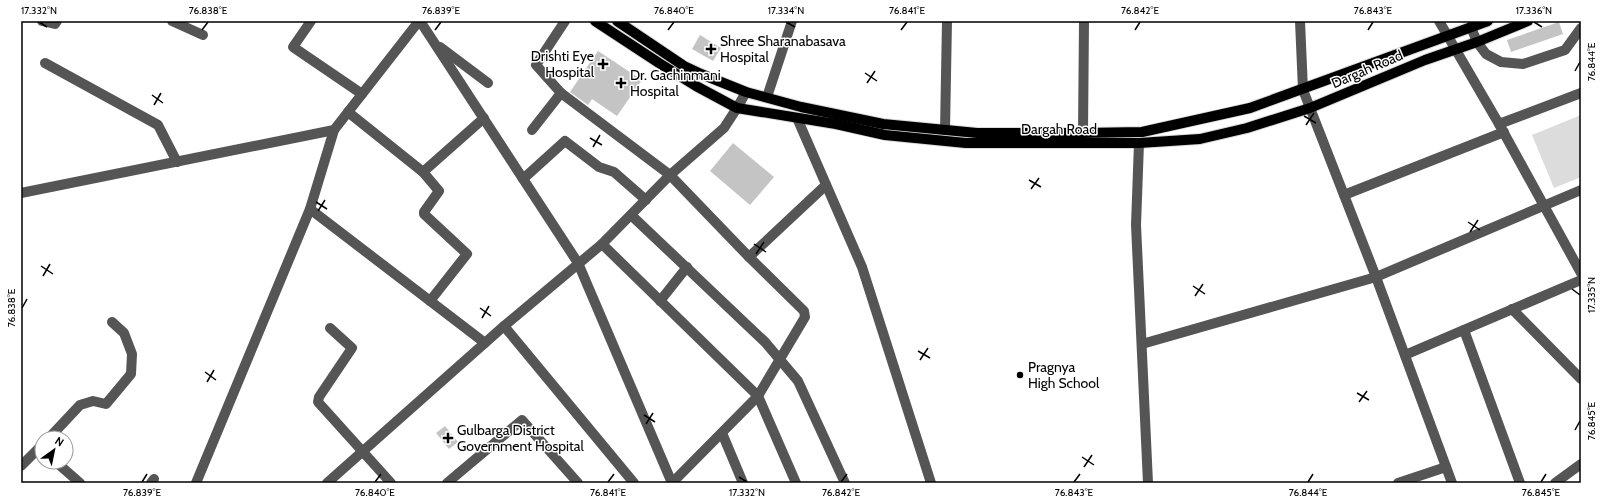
<svg xmlns="http://www.w3.org/2000/svg" width="1602" height="504" font-family="Cabin,sans-serif">
	<rect width="100%" height="100%" fill="#fff"/>
	<path fill="#dcdcdc" d="M1581,115V177L1554,188L1532,135Z"/>
	<g fill="#c4c4c4">
		<path d="M1559,22L1563,34L1511,52L1507,40Z"/>
		<path d="M700,35L721,48L713,61L692,49Z"/>
		<path d="M598,51L642,80L617,116L592,99L588,105L570,92Z"/>
		<path d="M733,143L774,177L750,205L710,171Z"/>
		<path d="M445,426L458,442L449,449L436,433Z"/>
	</g>
	<g fill="none" stroke-linecap="round" stroke-linejoin="round">
		<defs>
			<g id="major">
				<path d="M595,21L659,63L696,86L737,108L836,124L885,135L966,143H1139L1200,139L1247,128L1310,108L1425,60L1477,42L1528,21"/>
				<path d="M617,21L684,66L701,74L746,92L801,107L883,124L977,133H1083L1142,132L1250,108L1488,21"/>
			</g>
		</defs>
		<use href="#major" stroke="#dbdbdb" stroke-width="12"/>
		<g stroke="#555" stroke-width="10">
			<path d="M42,21L55,24L57,21"/>
			<path d="M172,21L203,35"/>
			<path d="M311,21L293,47L362,94"/>
			<path d="M420,21L578,263L672,483"/>
			<path d="M565,21L536,65L561,93L670,175L749,257L826,185"/>
			<path d="M1300,21L1303,90L1376,277L1452,483"/>
			<path d="M1439,21L1499,124L1581,273"/>
			<path d="M1471,27L1477,42L1486,54L1501,62L1523,64L1565,50L1581,28"/>
			<path d="M440,47L488,83"/>
			<path d="M45,63L158,125L177,162"/>
			<path d="M767,97L792,21"/>
			<path d="M348,112L423,172L484,118"/>
			<path d="M797,118L862,267L931,483"/>
			<path d="M1499,124L1581,93"/>
			<path d="M532,130L561,93"/>
			<path d="M945,130L947,21"/>
			<path d="M1083,133L1084,21"/>
			<path d="M1139,143L1136,225L1148,483"/>
			<path d="M423,172L439,191L424,212V214L467,254L430,301"/>
			<path d="M523,179L565,141L599,167L614,172L646,200"/>
			<path d="M21,193L334,130L419,21"/>
			<path d="M1344,195L1504,132"/>
			<path d="M310,209L485,343"/>
			<path d="M631,215L765,342L798,381L845,483"/>
			<path d="M602,244L758,396L796,483"/>
			<path d="M660,301L687,267"/>
			<path d="M1512,309L1581,379"/>
			<path d="M504,326L634,483"/>
			<path d="M330,328L352,348L319,397L318,402L391,483"/>
			<path d="M1464,330L1520,483"/>
			<path d="M1142,344L1376,277L1581,190"/>
			<path d="M1405,355L1581,280"/>
			<path d="M722,433L743,483"/>
			<path d="M49,438L80,405L93,401L106,404L131,374L132,354L124,333L112,322"/>
			<path d="M56,462L80,483"/>
			<path d="M21,466L42,445"/>
			<path d="M151,483L154,479"/>
			<path d="M196,483L310,209L334,130"/>
			<path d="M327,483L504,326L602,244L670,175L724,128L737,108L746,92"/>
			<path d="M447,483L522,420L578,483"/>
			<path d="M672,483L758,396L805,317L804,311L749,257"/>
			<path d="M1398,483L1446,467"/>
			<path d="M1555,483L1581,464"/>
		</g>
		<use href="#major" stroke="#000" stroke-width="10"/>
	</g>
	<path fill="none" stroke="#000" stroke-width="1.5" d="M39,22L47,27M786,22L795,27M1534,22L1542,27M202,30L208,22M435,30L441,22M668,30L674,22M901,30L907,22M1135,30L1140,22M1368,30L1373,22M1575,71L1580,62M865,73L877,81M867,83L875,71M152,95L163,103M154,105L161,93M1304,116L1316,123M1306,125L1314,113M590,138L602,145M593,147L600,135M1029,180L1041,187M1031,189L1039,178M316,202L327,209M318,211L325,200M1468,222L1480,230M1470,232L1478,220M754,244L766,252M756,254L764,242M41,266L53,274M43,276L50,264M1193,286L1205,294M1572,289L1580,295M1195,296L1203,284M22,308L27,299M480,308L491,316M482,318L489,306M918,351L930,358M920,360L928,348M205,372L216,380M207,382L214,370M1357,393L1369,400M1359,402L1367,391M644,415L655,422M646,424L653,413M1575,430L1580,421M1082,457L1094,465M1084,467L1092,455M739,477L747,482M142,482L147,474M375,482L381,474M608,482L614,474M841,482L847,474M1074,482L1080,474M1308,482L1313,474M1541,482L1546,474"/>
	<g fill="#000" stroke="#fff" stroke-width="1.5">
		<path d="M709 43h4v4h4v4h-4v4h-4v-4h-4v-4h4z"/>
		<path d="M601 58h4v4h4v4h-4v4h-4v-4h-4v-4h4z"/>
		<path d="M619 77h4v4h4v4h-4v4h-4v-4h-4v-4h4z"/>
		<circle cx="1020" cy="375" r="4"/>
		<path d="M446 432h4v4h4v4h-4v4h-4v-4h-4v-4h4z"/>
	</g>
	<g text-anchor="middle" dominant-baseline="central" stroke-width="3" stroke-linejoin="round" paint-order="stroke">
		<g font-size="14" fill="#000" stroke="#fff" text-anchor="start">
			<text x="720" y="41">Shree Sharanabasava<tspan x="720" dy="16">Hospital</tspan></text>
			<text x="594" y="56" text-anchor="end">Drishti Eye<tspan x="594" dy="16">Hospital</tspan></text>
			<text x="630" y="75">Dr. Gachinmani<tspan x="630" dy="16">Hospital</tspan></text>
			<text x="1028" y="367">Pragnya<tspan x="1028" dy="16">High School</tspan></text>
			<text x="457" y="430">Gulbarga District<tspan x="457" dy="16">Government Hospital</tspan></text>
		</g>
		<g font-size="14" fill="#000" stroke="#fff">
			<text transform="translate(1367 69) rotate(-23)">Dargah Road</text>
			<text x="1059" y="129">Dargah Road</text>
		</g>
	</g>
	<rect width="1602" height="504" fill="none" stroke="#ffffff" stroke-width="44"/>
	<g transform="translate(54 450) rotate(33)"><circle r="19" fill="#ffffff" stroke="#999999"/>
	<path d="M0-3L7 15L0 10L-7 15Z" fill="#000000"/>
	<text y="-6" font-size="11" font-weight="bold" text-anchor="middle" fill="#000000">N</text>
	</g>
	<rect x="22" y="22" width="1558" height="460" fill="none" stroke="#000" stroke-width="1.5"/>
	<g font-size="10" text-anchor="middle" fill="#000">
		<text x="39" y="14">17.332°N</text>
		<text x="208" y="14">76.838°E</text>
		<text x="441" y="14">76.839°E</text>
		<text x="674" y="14">76.840°E</text>
		<text x="786" y="14">17.334°N</text>
		<text x="907" y="14">76.841°E</text>
		<text x="1140" y="14">76.842°E</text>
		<text x="1373" y="14">76.843°E</text>
		<text x="1534" y="14">17.336°N</text>
		<text transform="translate(1591 62) rotate(-90)" y="4">76.844°E</text>
		<text transform="translate(1591 295) rotate(-90)" y="4">17.335°N</text>
		<text transform="translate(11 308) rotate(-90)" y="4">76.838°E</text>
		<text transform="translate(1591 421) rotate(-90)" y="4">76.845°E</text>
		<text x="142" y="496">76.839°E</text>
		<text x="375" y="496">76.840°E</text>
		<text x="608" y="496">76.841°E</text>
		<text x="747" y="496">17.332°N</text>
		<text x="841" y="496">76.842°E</text>
		<text x="1074" y="496">76.843°E</text>
		<text x="1308" y="496">76.844°E</text>
		<text x="1541" y="496">76.845°E</text>
	</g>
</svg>
